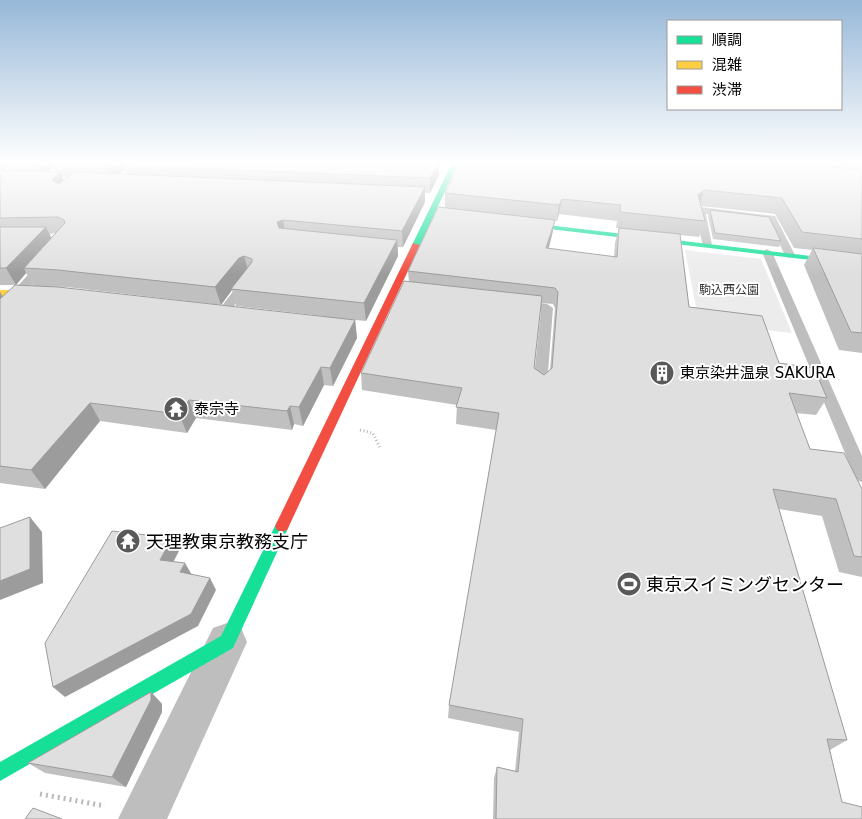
<svg xmlns="http://www.w3.org/2000/svg" width="862" height="819" font-family="'DejaVu Sans','Noto Sans JP',sans-serif">
	<rect width="100%" height="100%" fill="#fff"/>
	<path fill="#ececec" d="M685,250L761,259L792,333L699,322Z"/>
	<g fill="none" stroke-linecap="round" stroke-linejoin="round">
		<path stroke="#b9b9b9" stroke-width="3" stroke-dasharray="1 2.5" stroke-linecap="butt" d="M360,430L373,433L380,448"/>
		<path stroke="#b9b9b9" stroke-width="5" stroke-dasharray="2 4" stroke-linecap="butt" d="M40,794L105,806"/>
		<g fill="#bebebe" fill-rule="evenodd">
			<path d="M700,207L775,216L795,255L790,258L786,257L768,221L706,214L712,245L711,247H703L695,210Z"/>
			<path d="M767,249L772,252L862,456V482L856,480L854,475L762,252Z"/>
			<path d="M42,263L46,264V268L22,296H14V290L38,264Z"/>
			<path d="M245,280L251,283L226,317H218L216,314L218,311L241,281Z"/>
			<path d="M522,301L547,304L553,308L547,385L540,390L533,385L541,311L518,308L516,305L518,302Z"/>
		</g>
		<path fill="#bebebe" fill-rule="evenodd" d="M227,623L241,628L247,642L167,819H118L213,628Z"/>
		<g fill="#16e098" fill-rule="evenodd">
			<path d="M453,161H459L420,245L413,247L412,245Z"/>
			<path d="M513,221L862,262V266L516,225H513Z"/>
			<path d="M282,520L287,522L289,526L233,648L0,781V762L221,636L277,522Z"/>
		</g>
		<path fill="#ffcf43" fill-rule="evenodd" d="M0,290L43,291L47,294L43,297L0,296Z"/>
		<path fill="#f24e42" fill-rule="evenodd" d="M413,243L420,245L289,526L287,530L282,532L277,530L275,526Z"/>
	</g>
	<g fill="#c0c0c0" fill-rule="evenodd">
		<path d="M0,161H447L443,166H439V175L430,193H425V202L403,247H398V256L366,321L355,320L357,338L333,386L324,385L303,426L294,424L292,430L196,418L187,433L100,421L45,489L0,483V292L3,297L323,316L236,306L232,290L221,305L67,287L33,286L26,273L16,285H0ZM8,167L9,170H3L4,169ZM53,168L55,172L49,171ZM125,170L126,174H119ZM62,177L68,178L64,181ZM55,233L51,238L49,234Z"/>
		<path d="M460,161H862V353L839,350L804,265L812,250L794,248L775,214L701,206L705,221L699,237L680,235L689,307L779,363L827,398L816,415L796,413L810,449L862,489V577L839,572L822,516L779,509L847,740L830,750L842,802L862,819H493L494,778L497,767L515,771L519,732L448,718L449,705L496,430L456,424L457,405L362,390L361,373L409,282L408,271L445,208V193ZM559,214L617,221L616,228H619L615,243L614,257L549,248L552,235L555,221H557ZM541,303L553,304L555,308L550,370L544,375L534,368Z"/>
		<path d="M710,210L781,241L779,247L713,239L708,216Z"/>
		<path d="M151,692L162,704V712L126,787L45,773L28,763Z"/>
	</g>
	<g fill="#9c9c9c">
		<path d="M0,161H18L5,162L8,167L0,172Z"/>
		<path d="M37,161H64L51,163L53,168L41,177L34,162Z"/>
		<path d="M112,161H136L123,165L125,170L112,179L107,164Z"/>
		<path d="M439,161V175L430,193V178Z"/>
		<path d="M443,161H447L443,166Z"/>
		<path d="M60,172L67,187L59,195L52,180Z"/>
		<path d="M425,187V202L403,247L402,231Z"/>
		<path d="M704,190L699,205L698,195Z"/>
		<path d="M562,199L559,214L557,221L559,205Z"/>
		<path d="M283,220L286,236L281,238L277,222Z"/>
		<path d="M555,220L552,235L544,264L546,248Z"/>
		<path d="M46,227L54,243L24,268L26,273L16,285L6,268Z"/>
		<path d="M397,240L398,256L366,321L364,303Z"/>
		<path d="M244,256L249,273L231,289L232,290L221,305L215,287L239,258Z"/>
		<path d="M0,292L6,302L0,309Z"/>
		<path d="M355,320L357,338L333,386L330,368Z"/>
		<path d="M321,367L324,385L303,426L299,407Z"/>
		<path d="M189,400L196,418L187,433L179,414Z"/>
		<path d="M90,403L100,421L45,489L31,470Z"/>
		<path d="M290,406L294,424L292,430L287,411Z"/>
		<path d="M30,517L42,532L43,583L0,600V581Z"/>
		<path d="M172,538L179,551L168,572L160,560Z"/>
		<path d="M185,563L192,575L180,572Z"/>
		<path d="M210,578L216,590L198,626L65,697L53,687Z"/>
		<path d="M151,692L162,704V712L126,787L112,777Z"/>
	</g>
	<g fill="#dfdfdf" stroke="#9c9c9c">
		<path d="M6,161H37L34,162H5Z"/>
		<path d="M53,161H112L107,164L51,163Z"/>
		<path d="M127,161H439L430,178L123,165Z"/>
		<path d="M460,161H733L862,169V239L802,232L782,198L704,190L698,195L705,221L620,212L621,205L562,199L559,205L445,193Z"/>
		<path d="M0,170L60,172L52,180L59,184L75,172L425,187L402,231L283,220L277,222L279,228L397,240L364,303L231,289L252,262V259L244,256L239,258L215,287L58,270L24,268L65,223L64,220L58,217L0,218Z"/>
		<path d="M438,207L555,220L546,248L617,257L619,228L680,234L689,307L762,316L779,363L814,368L827,398L789,393L810,449L844,453L862,489V557L854,556L836,499L773,489L847,740L827,739L842,802L862,807V819H496L497,767L518,772L523,719L449,705L499,413L456,407L462,388L361,373L404,281L542,296L534,368L544,375L552,368L558,292L555,288L408,271Z"/>
		<path d="M710,210L769,217L781,241L715,233Z"/>
		<path d="M0,227H46L6,268H0Z"/>
		<path d="M813,248L862,254V333L851,332Z"/>
		<path d="M15,285L58,287L355,320L330,368L321,367L299,407L290,406L287,411L189,400L179,414L90,403L31,470L0,466V299Z"/>
		<path d="M30,517V569L0,581V528Z"/>
		<path d="M112,531L172,538L160,560L185,563L180,572L210,578L191,614L53,687L45,643Z"/>
		<path d="M151,692V700L112,777L28,763Z"/>
		<path d="M33,808L62,819H25Z"/>
	</g>
	<linearGradient id="sky" x2="0" y2="1"><stop stop-color="#97b8d8"/><stop offset="0.59" stop-color="#fff"/><stop offset="1" stop-color="#fff" stop-opacity="0"/></linearGradient>
	<rect width="862" height="275" fill="url(#sky)"/>
	<defs>
		<symbol id="building-disc" viewBox="-11 -11 22 22"><circle r="9.5" fill="#595959" stroke="#fff"/><path d="M-4-6H4V6H1V3H-1V6H-4ZM-2.5-4.3h1.7v1.8h-1.7ZM.8-4.3h1.7v1.8H.8ZM-2.5-1h1.7V.8h-1.7ZM.8-1h1.7V.8H.8Z" fill="#fff"/></symbol>
		<symbol id="temple-disc" viewBox="-11 -11 22 22"><circle r="9.5" fill="#595959" stroke="#fff"/><path d="M0-6L5-2H3V0L6.5 2.5H4V6H1.5V3h-3V6H-4V2.5H-6.5L-3 0V-2H-5Z" fill="#fff"/></symbol>
		<symbol id="stadium-disc" viewBox="-11 -11 22 22"><circle r="9.5" fill="#595959" stroke="#fff"/><path d="M0-5a6.5 5 0 1 0 0 10a6.5 5 0 1 0 0-10ZM-3.5-1.8h7v3.6h-7Z" fill="#fff"/></symbol>
	</defs>
	<g fill-rule="evenodd">
		<use href="#building-disc" x="648" y="359" width="28" height="28"/>
		<use href="#temple-disc" x="162" y="395" width="28" height="28"/>
		<use href="#temple-disc" x="114" y="527" width="28" height="28"/>
		<use href="#stadium-disc" x="615" y="570" width="28" height="28"/>
	</g>
	<g text-anchor="middle" dominant-baseline="central" stroke-width="4" stroke-linejoin="round" paint-order="stroke">
		<g font-size="12" fill="#333" stroke="#fff">
			<text x="729" y="290">駒込西公園</text>
		</g>
		<g font-size="15" fill="#000" stroke="#fff" text-anchor="start">
			<text x="680" y="373">東京染井温泉 SAKURA</text>
			<text x="194" y="409">泰宗寺</text>
		</g>
		<g font-size="18" fill="#000" stroke="#fff" text-anchor="start">
			<text x="146" y="541">天理教東京教務支庁</text>
			<text x="646" y="584">東京スイミングセンター</text>
		</g>
	</g>
	<rect x="667" y="20" width="175" height="90" fill="#ffffff" stroke="#999999"/>
	<rect x="677" y="36" width="25" height="8" fill="#16e098" stroke="#999999"/>
	<text x="712" y="45" font-size="15" fill="#000000">順調</text>
	<rect x="677" y="61" width="25" height="8" fill="#ffcf43" stroke="#999999"/>
	<text x="712" y="70" font-size="15" fill="#000000">混雑</text>
	<rect x="677" y="86" width="25" height="8" fill="#f24e42" stroke="#999999"/>
	<text x="712" y="95" font-size="15" fill="#000000">渋滞</text>
</svg>
